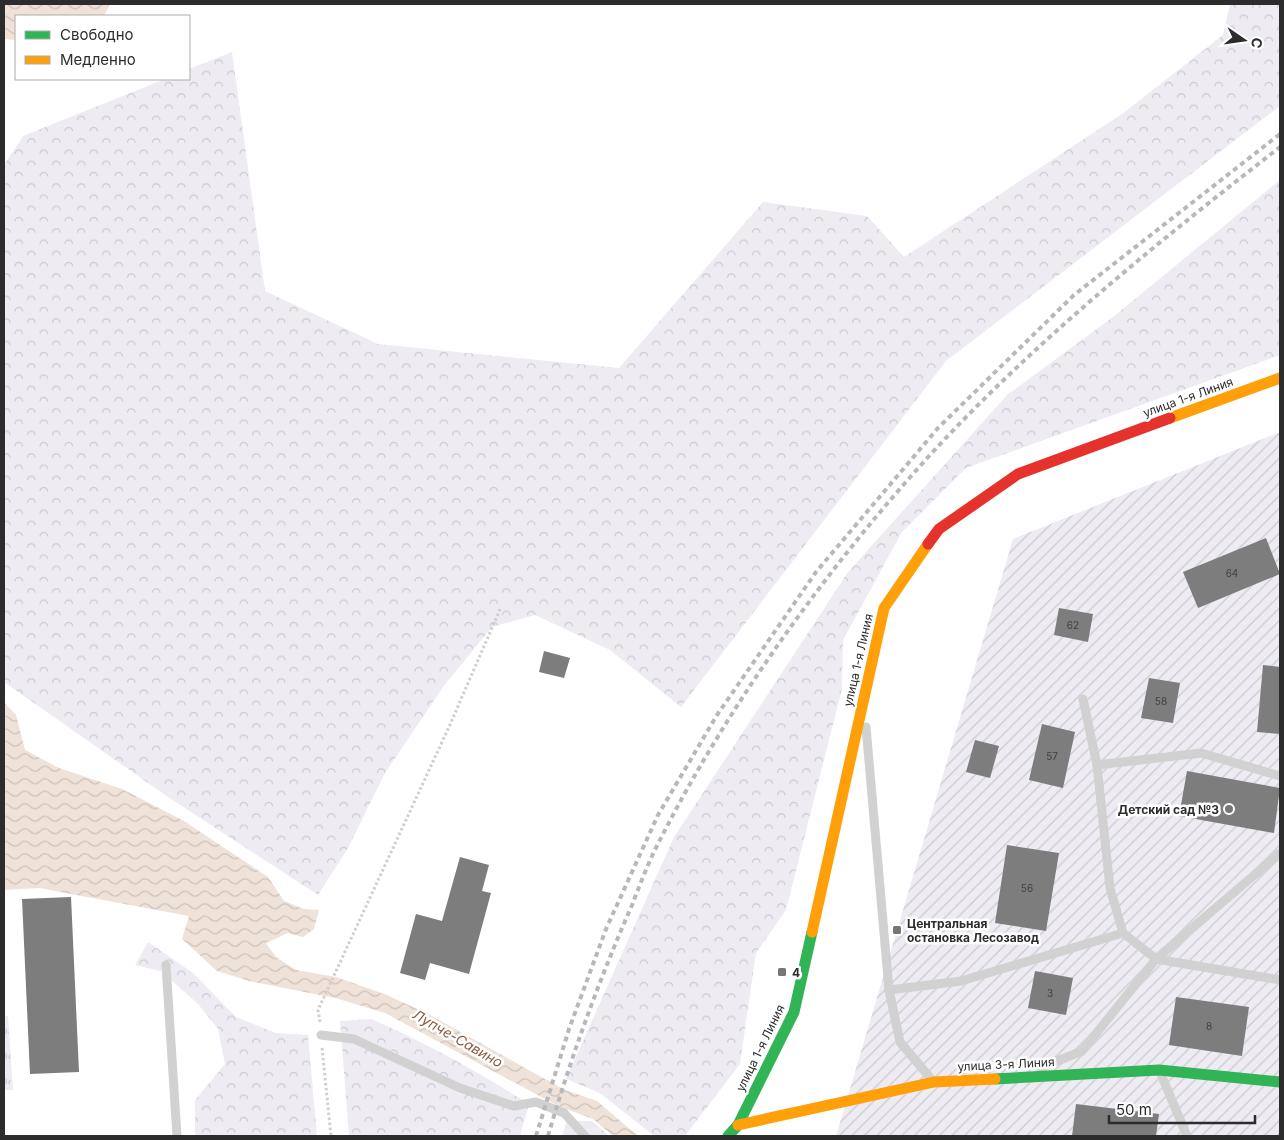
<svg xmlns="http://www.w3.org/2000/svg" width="1284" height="1140" font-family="Inter,sans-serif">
	<defs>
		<pattern id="grass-tufts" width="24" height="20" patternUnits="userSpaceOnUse" patternTransform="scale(1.25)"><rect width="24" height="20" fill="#eeebf3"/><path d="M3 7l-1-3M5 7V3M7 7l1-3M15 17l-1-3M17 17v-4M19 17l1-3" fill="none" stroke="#cccad0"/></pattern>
		<pattern id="forest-crowns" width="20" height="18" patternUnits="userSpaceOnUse" patternTransform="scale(1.25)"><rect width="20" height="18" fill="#eeebf3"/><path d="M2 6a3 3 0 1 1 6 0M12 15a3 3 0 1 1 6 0" fill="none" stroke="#cccad0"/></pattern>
		<pattern id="garden-furrows" width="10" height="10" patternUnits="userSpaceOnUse" patternTransform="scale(1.25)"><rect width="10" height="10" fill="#eeebf3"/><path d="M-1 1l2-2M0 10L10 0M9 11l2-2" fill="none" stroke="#cccad0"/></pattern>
		<pattern id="water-waves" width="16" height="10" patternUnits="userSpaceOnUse" patternTransform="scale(1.25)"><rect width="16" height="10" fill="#efe2d8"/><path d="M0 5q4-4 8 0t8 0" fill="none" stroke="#cdc2ba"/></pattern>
	</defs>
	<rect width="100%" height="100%" fill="#fff"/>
	<path fill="url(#grass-tufts)" d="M4,1016H8L13,1090H4Z"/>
	<g fill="url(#forest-crowns)">
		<path d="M1230,4H1280V106L946,361L681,707L610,650L535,615L492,627L443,687L385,773L348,848L318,895L168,797L4,682V165L23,136L165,79H189V69L232,52L265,291L378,344L619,368L763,202L867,216L904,257L1122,114L1223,35Z"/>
		<path d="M1280,180V355L966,468L902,532L843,640L842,689L786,910L756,953L740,1064L685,1136H654L600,1093L566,1079L674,837L848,572L1007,395L1113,317Z"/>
		<path d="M148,942L193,973L236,1017L276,1033L308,1035L317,1136H195V1100L225,1064L218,1029L198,1004L161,971L135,965Z"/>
		<path d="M371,1019C427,1043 478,1072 529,1104L520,1136H349L340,1021Z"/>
		<path d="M567,1121H592L609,1136H562Z"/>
	</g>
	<path fill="url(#garden-furrows)" d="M1280,432V1136H836L1013,539Z"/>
	<g fill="url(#water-waves)">
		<path d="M4,4H110L104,16H16V40L4,39Z"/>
		<path d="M4,702L16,715L25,750L59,768L122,789L184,821L268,877L284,901L304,909L319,910L314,929L303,937L288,933L266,943L276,957L296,970L336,977L387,995L430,1015L563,1089L597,1101L638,1136H613L593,1119L558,1106L385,1013L335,998L249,981L217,971L182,939L189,916L39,888L4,890Z"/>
	</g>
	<g fill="#7d7d7d">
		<path d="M1266,538L1280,574L1198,608L1183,572Z"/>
		<path d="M1059,608L1093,614L1088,642L1054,635Z"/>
		<path d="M544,651L570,658L564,678L539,672Z"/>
		<path d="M1263,665L1280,667V734L1257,732Z"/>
		<path d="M1149,678L1180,683L1173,723L1141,718Z"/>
		<path d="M1042,724L1075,732L1063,788L1029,780Z"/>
		<path d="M975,740L999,746L990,778L966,772Z"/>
		<path d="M1187,771L1280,788L1274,833L1179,816Z"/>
		<path d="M1007,845L1059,853L1046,931L995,923Z"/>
		<path d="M460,857L489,865L482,891L491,893L469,974L430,963L425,980L400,973L416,914L442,921Z"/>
		<path d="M71,897L79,1072L30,1074L22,899Z"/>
		<path d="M1035,971L1073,978L1066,1015L1028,1008Z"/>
		<path d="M1176,997L1249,1007L1242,1056L1169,1045Z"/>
		<path d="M1076,1104L1159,1114L1156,1136H1072Z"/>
	</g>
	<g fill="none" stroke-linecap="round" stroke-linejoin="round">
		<g stroke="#cfcfcf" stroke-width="3" stroke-dasharray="2.5 2.5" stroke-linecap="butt">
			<path d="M320,1022L318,1010L449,727L501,607"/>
			<path d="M322,1048L331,1136"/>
		</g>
		<g stroke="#d1d1d1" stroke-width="9">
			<path d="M1083,699L1097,765"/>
			<path d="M866,727L889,990L900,1042L932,1080"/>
			<path d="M1123,933L1110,888L1097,765L1201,753L1280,776"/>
			<path d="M166,965L177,1136"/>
			<path d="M889,990L961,981L1123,933L1156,959L1280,980"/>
			<path d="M321,1035L354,1039L460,1088L514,1106L536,1102L564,1113L585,1136"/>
			<path d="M1040,1068L1082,1051L1156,959L1280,853"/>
			<path d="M1160,1072L1187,1136"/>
		</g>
		<g stroke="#30b455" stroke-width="11">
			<path d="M995,1079L1159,1070L1280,1082"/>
			<path d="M728,1136L738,1125L794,1012L812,932"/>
		</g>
		<g stroke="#ff9f0a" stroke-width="11">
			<path d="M1170,418L1280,378"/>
			<path d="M812,932L884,608L928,544"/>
			<path d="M738,1125L934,1082L995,1079"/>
		</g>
		<path stroke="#e5322d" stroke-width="11" d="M928,544L939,529L1018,474L1170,418"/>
		<g stroke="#b8b8b8" stroke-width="4" stroke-dasharray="5 4" stroke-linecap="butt">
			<path d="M536,1136L569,1029L606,929L658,815L717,715L816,572L938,428L1074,295L1280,134"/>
			<path d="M548,1136C571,1057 599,980 632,905C641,882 650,858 662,836C731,701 828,567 930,455C1035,341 1158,242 1280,147"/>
		</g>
	</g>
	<g fill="#767676" stroke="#fff" stroke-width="2">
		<circle cx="1229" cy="809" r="5"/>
		<rect x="892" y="925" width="10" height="10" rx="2.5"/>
		<rect x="777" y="967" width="10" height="10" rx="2.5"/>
	</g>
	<g text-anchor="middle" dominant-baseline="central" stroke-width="5" stroke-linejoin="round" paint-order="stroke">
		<g font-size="10" fill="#404040">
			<text x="1232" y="573">64</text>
			<text x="1073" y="625">62</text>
			<text x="1161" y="701">58</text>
			<text x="1052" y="756">57</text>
			<text x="1027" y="888">56</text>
			<text x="1050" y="993">3</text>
			<text x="1209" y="1026">8</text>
		</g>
		<g font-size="12" fill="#2c2c2c" stroke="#fff">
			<text transform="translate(1188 397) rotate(-20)">улица 1-я Линия</text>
			<text transform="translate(858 660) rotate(-77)">улица 1-я Линия</text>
			<text transform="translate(760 1048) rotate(-64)">улица 1-я Линия</text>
			<text transform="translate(1006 1064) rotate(-3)">улица 3-я Линия</text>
		</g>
		<g font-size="12" font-weight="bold" fill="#2c2c2c" stroke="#fff" text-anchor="start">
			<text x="1219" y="809" text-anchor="end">Детский сад №3</text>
			<text x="907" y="923">Центральная<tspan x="907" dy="14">остановка Лесозавод</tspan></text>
			<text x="792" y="972">4</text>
		</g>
		<g font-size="14" font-style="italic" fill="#875e41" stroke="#fff">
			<text transform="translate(458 1038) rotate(30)">Лупче-Савино</text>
		</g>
	</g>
	<rect width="1284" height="1140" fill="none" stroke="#2c2c2c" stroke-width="10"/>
	<rect x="15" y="15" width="175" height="65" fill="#ffffff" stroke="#ababab"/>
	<rect x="25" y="31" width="25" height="8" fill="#30b455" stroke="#ababab"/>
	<text x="60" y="40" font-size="15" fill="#2c2c2c">Свободно</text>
	<rect x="25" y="56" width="25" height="8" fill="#ff9f0a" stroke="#ababab"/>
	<text x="60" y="65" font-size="15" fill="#2c2c2c">Медленно</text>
	<g transform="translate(1244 40) rotate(103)" stroke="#ffffff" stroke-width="4" paint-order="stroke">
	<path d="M0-4L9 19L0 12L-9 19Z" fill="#2c2c2c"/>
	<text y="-8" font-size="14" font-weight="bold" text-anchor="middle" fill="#2c2c2c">С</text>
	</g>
	<path d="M1109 1115v8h146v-8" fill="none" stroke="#2c2c2c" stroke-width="2.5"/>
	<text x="1116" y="1115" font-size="15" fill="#2c2c2c" stroke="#ffffff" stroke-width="4" paint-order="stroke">50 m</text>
</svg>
